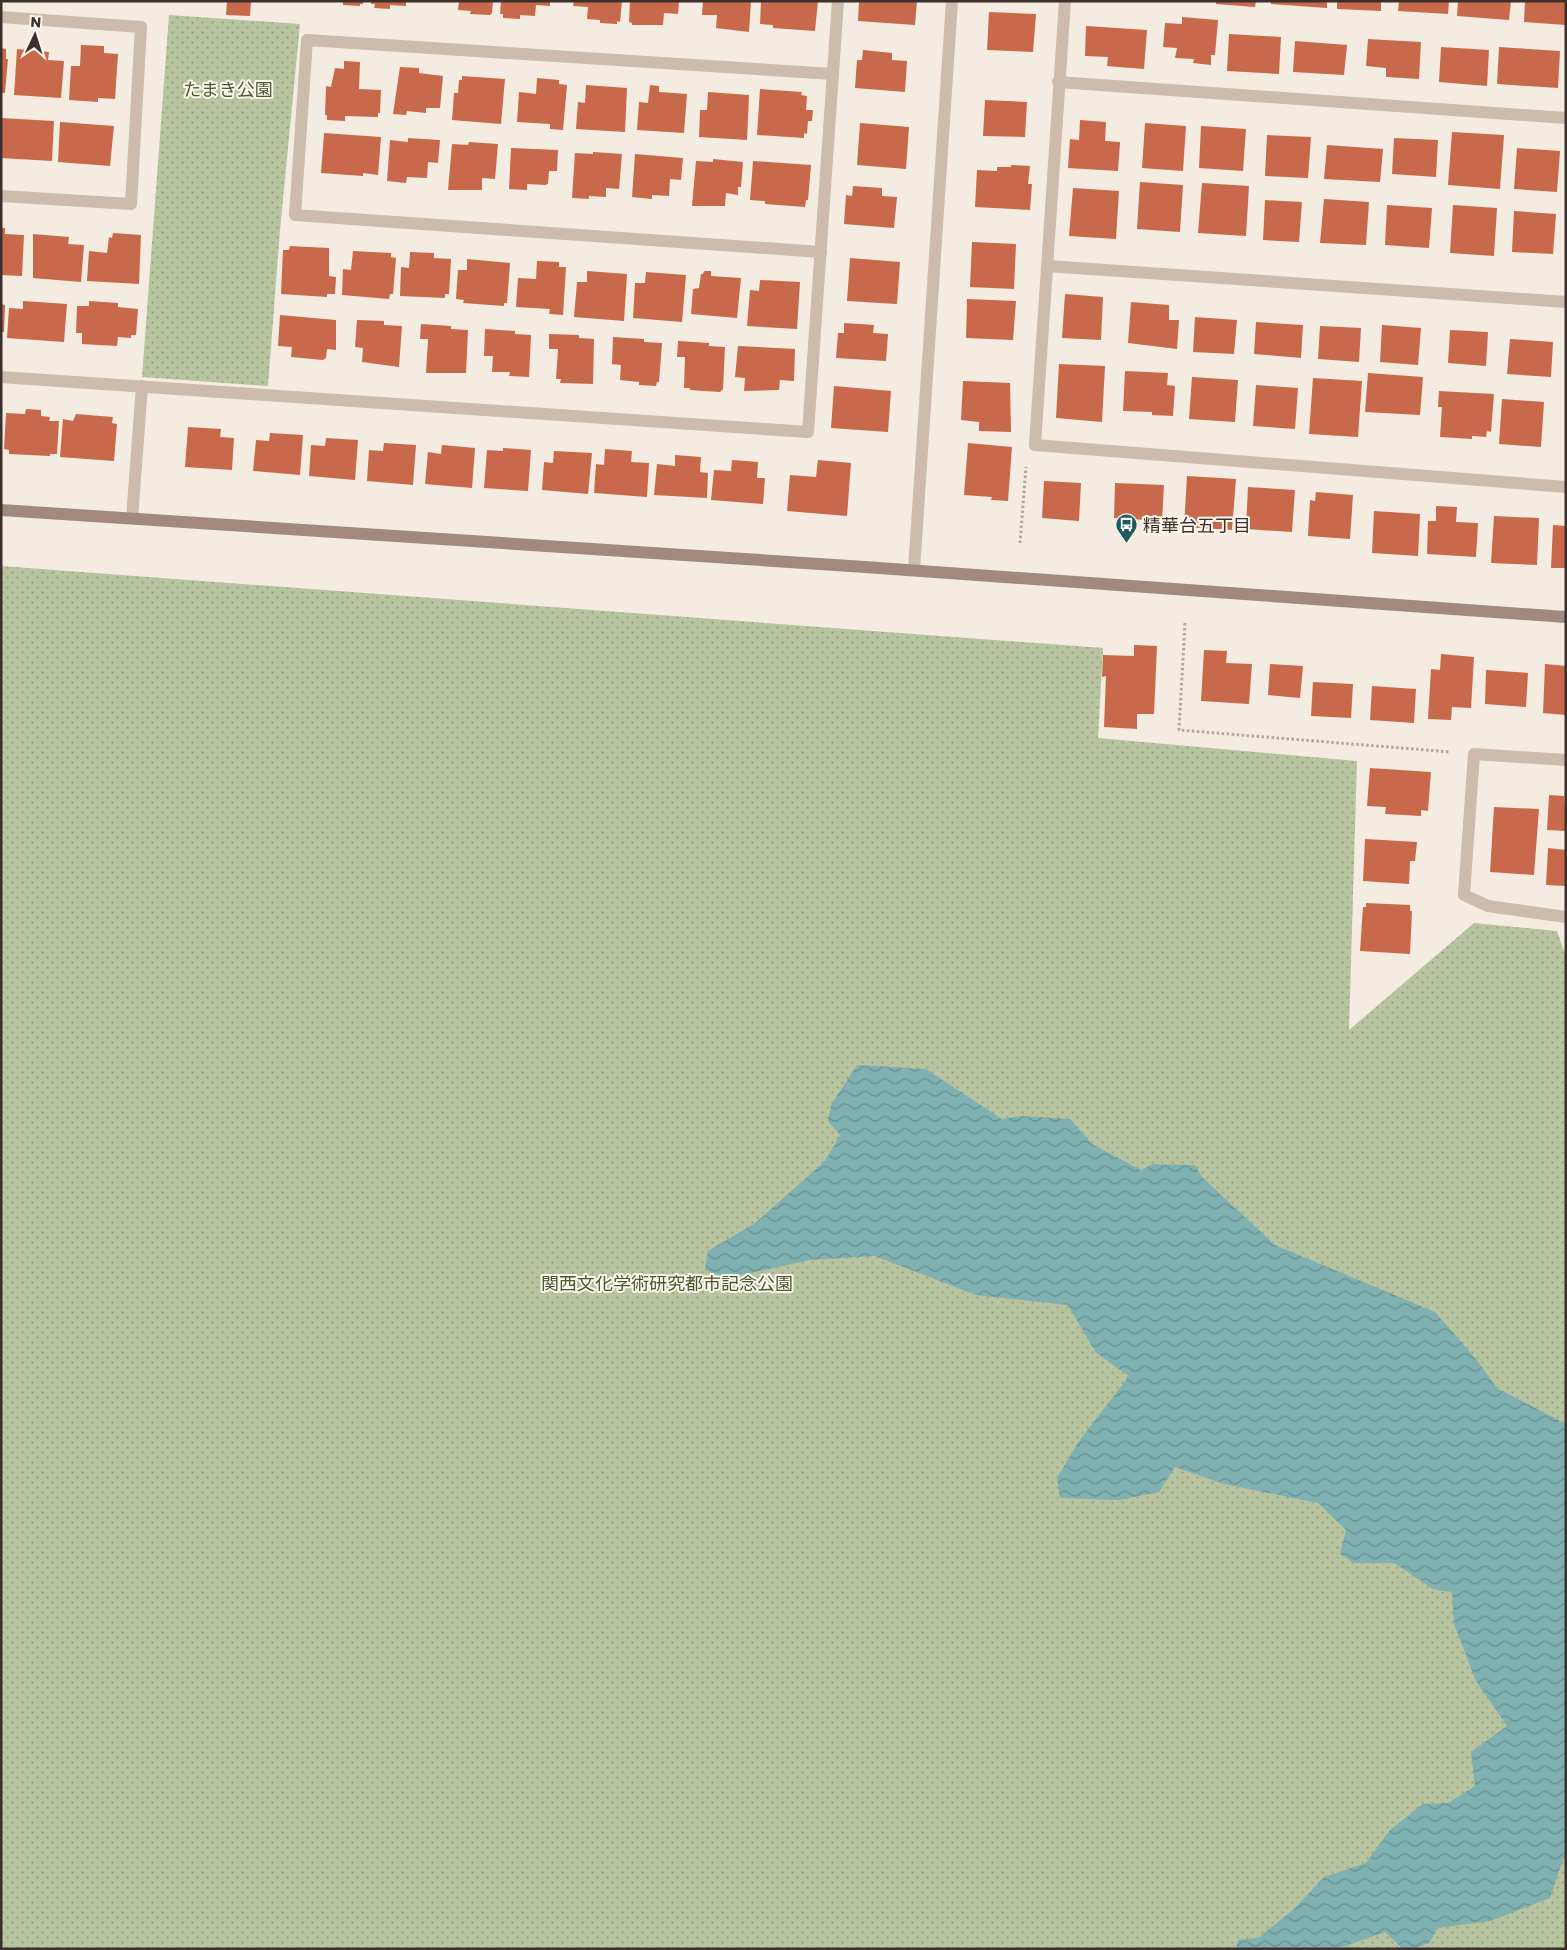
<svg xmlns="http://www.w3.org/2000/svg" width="1567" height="1950" font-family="Poppins,'Noto Sans JP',sans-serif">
	<defs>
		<pattern id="park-dots" width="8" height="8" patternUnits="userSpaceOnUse" patternTransform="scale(1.25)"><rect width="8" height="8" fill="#b8c4a0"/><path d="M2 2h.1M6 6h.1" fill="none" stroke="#97a083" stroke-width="1.8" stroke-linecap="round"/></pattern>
		<pattern id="water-waves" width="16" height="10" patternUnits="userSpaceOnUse" patternTransform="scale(1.25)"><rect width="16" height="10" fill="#7fb0b2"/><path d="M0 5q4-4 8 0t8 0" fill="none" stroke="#699091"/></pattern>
	</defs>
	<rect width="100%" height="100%" fill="#f4ebe1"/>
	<g fill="url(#park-dots)">
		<path d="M169,15L300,24L280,230L268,386L142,377Z"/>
		<path d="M1,566L1103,648L1098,738L1357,761L1349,1030L1474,923L1557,931L1566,957V1949H1Z"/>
	</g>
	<path fill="url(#water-waves)" d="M857,1065L926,1069L1002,1119L1022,1116L1070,1119L1092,1144L1141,1170L1153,1164L1195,1165L1202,1177L1275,1245L1435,1312L1476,1359L1497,1388L1566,1424V1860L1563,1859L1550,1898L1490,1921L1438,1928L1429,1943L1411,1949H1403L1385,1932L1337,1949H1236L1238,1940L1258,1938L1294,1909L1324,1877L1366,1863L1390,1830L1423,1804L1448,1803L1475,1786L1471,1752L1507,1726L1476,1681L1454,1624L1452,1592L1433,1589L1394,1563H1354L1340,1554L1346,1530L1318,1503L1224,1484L1175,1467L1159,1492L1119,1500L1060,1498L1057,1478L1079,1441L1129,1376L1096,1353L1068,1305L976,1295L875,1256L810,1260L727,1278L705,1270L708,1251L754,1224L825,1161L840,1135L828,1121L831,1105Z"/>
	<g fill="#c8694b">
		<path d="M227,1H251L250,16L226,15Z"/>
		<path d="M343,1H363V4H360V6L343,5Z"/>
		<path d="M372,1H406V6L390,5V9L374,8L375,4H371Z"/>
		<path d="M459,1H493L492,13L490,15L470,14L471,11L458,10Z"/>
		<path d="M501,1H550V6L536,5L535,16L520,15V19L503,18V14H500Z"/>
		<path d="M574,1H622L620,22L617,21V24L600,23V20L587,19L588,7L573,6Z"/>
		<path d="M630,1H679L678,14L664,13L663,25H632V23L629,22Z"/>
		<path d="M703,1H751L749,32L716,28L717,15H702Z"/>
		<path d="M761,1H818L815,31L773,28V25L760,24Z"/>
		<path d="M859,1H917L915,25L858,21Z"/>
		<path d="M1216,1H1256L1255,7L1216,4Z"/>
		<path d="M1271,1H1327V8L1271,4Z"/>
		<path d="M1337,1H1381V11L1337,9Z"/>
		<path d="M1399,1H1449L1448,14L1398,11Z"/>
		<path d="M1458,1H1511L1509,20L1457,16Z"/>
		<path d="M1525,1H1566V25L1524,22Z"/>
		<path d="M989,12L1036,14L1033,52L987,50Z"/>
		<path d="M1182,17L1218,20L1215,55H1211V65L1193,63L1194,59L1175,58L1177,48L1163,47L1165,23L1182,24Z"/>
		<path d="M1086,26L1147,30L1144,69L1107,66L1108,57L1085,56Z"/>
		<path d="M1229,34L1281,37L1279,74L1227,71Z"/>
		<path d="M1368,39L1421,42L1419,79L1386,77V68L1366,66Z"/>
		<path d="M1295,41L1347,45L1344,75L1293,72Z"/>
		<path d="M81,45L104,46V53L118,54L115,99L98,98V102L69,100L71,66H80Z"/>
		<path d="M1441,47L1489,50L1487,86L1439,82Z"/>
		<path d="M1499,47L1560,51L1558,88L1497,84Z"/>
		<path d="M1,48L6,49V59H8L5,93H1Z"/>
		<path d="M17,49L49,52L48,60L64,61L61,98L14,95Z"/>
		<path d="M863,50L892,53V60L907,61L905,92L855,88L857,60H862Z"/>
		<path d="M344,61L360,62L359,89L381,90L380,113H378V117L345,116V121L327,120V115H325L326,86L331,87L335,68L344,69Z"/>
		<path d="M400,67L419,68V73L443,76L440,108H426V113L407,111L406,115L393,114Z"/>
		<path d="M462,76L505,79L501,124L452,120L454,93H458L459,80H462Z"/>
		<path d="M537,78L559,80V84L567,85L563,130L550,129V124L517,122L519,92L536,94Z"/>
		<path d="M586,85L627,88L625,132L576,129L578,102L585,103Z"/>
		<path d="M650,85L659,86V92L687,94L684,133L637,130L639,102L648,103Z"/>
		<path d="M760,89L802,92L801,95L807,96L806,110H813L812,121H808L807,134L804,133V138L757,135Z"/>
		<path d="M708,92L749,95L747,140L699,137L700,110H707Z"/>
		<path d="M985,100L1027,102L1025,137L983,136Z"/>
		<path d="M1,118L54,121L52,161L1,158Z"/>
		<path d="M1080,120L1106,122L1105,141L1120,142L1118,171L1068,168L1070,139L1079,140Z"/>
		<path d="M60,122L114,126L110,166L58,162Z"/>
		<path d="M860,123L909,127L906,169L857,165Z"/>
		<path d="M1145,123L1186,126L1183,171L1142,168Z"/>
		<path d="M1201,126L1246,129L1243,171L1199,168Z"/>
		<path d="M1452,132L1504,135L1500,189L1448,185Z"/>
		<path d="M324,133L381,137L378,175L363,173V176L321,173Z"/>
		<path d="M1267,135L1311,137L1308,178L1265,176Z"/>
		<path d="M408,138L440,140L438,163L428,162L427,178L407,177L406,183L387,181L390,140L408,142Z"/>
		<path d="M1394,138L1438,140L1436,177L1392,174Z"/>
		<path d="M469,142L498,144L495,179L482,178V190H448L452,144L468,145Z"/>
		<path d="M1327,145L1383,149L1380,182L1324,179Z"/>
		<path d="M511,148L558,150L557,171H549L548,184L545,185L527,184V190L509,189Z"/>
		<path d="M1517,148L1560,151L1557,192L1514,189Z"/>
		<path d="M593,152L622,154L619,189L606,188V197L589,196V199L572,198L575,153L593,154Z"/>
		<path d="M635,154L683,158L681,180L670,179L669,196L652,195V199L632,197Z"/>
		<path d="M713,159L743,162L741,187H738V195L726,193L725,206H692L696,161L713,162Z"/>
		<path d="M753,161L811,165L808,200H806L805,207L765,204V201L750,200Z"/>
		<path d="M1011,165L1030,166L1028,184H1032L1030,210L975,207L977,170L997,171V167H1011Z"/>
		<path d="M1140,182L1183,185L1180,232L1137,229Z"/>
		<path d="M1202,183L1249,186L1246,236L1198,233Z"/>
		<path d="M853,186L882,188V196L897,197L894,228L844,224L846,195L852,196Z"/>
		<path d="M1073,188L1119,191L1116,239L1069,236Z"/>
		<path d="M1324,199L1369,202L1366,245L1320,243Z"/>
		<path d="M1265,200L1302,202L1299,242L1263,240Z"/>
		<path d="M1387,205L1432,208L1429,248L1385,245Z"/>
		<path d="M1453,205L1497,208L1494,256L1450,253Z"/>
		<path d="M1514,211L1556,214L1553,254L1512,252Z"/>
		<path d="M1,228H5V234L24,235L22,276L1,275Z"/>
		<path d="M113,233L141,235L139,284L87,281L89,251L107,253L109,237L112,238Z"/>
		<path d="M33,234L69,237L68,244L84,245L81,282L33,278Z"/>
		<path d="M972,242L1016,244L1014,289L970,287Z"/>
		<path d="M290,246L329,248V276L336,277L335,294H327V297L281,294L283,250H289Z"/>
		<path d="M353,251L391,253V257L396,258L393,294H390L389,299L342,295L343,269L351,270Z"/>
		<path d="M410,252L434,253V258L451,259L449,294H445V298L400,296L401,267L409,268Z"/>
		<path d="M850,258L900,262L897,304L847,301Z"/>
		<path d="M467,259L510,263L507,303H504V306L463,303L464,300L456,299L458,270H467Z"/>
		<path d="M537,261L559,262V267H566L563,315L549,314L550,309L516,307L518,278L536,279Z"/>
		<path d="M587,271L627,274L624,321L574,317L577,282H587Z"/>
		<path d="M704,271H711V276L741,278L737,318L691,314L693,289L699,288L701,274H703Z"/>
		<path d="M646,272L686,275L682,322L633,318L635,283H645Z"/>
		<path d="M760,280L800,282L797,329L747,326L750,290L759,291Z"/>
		<path d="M1065,294L1103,297L1101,340L1062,338Z"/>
		<path d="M967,299L1016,301L1013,340L966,338Z"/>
		<path d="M23,301L67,304L64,342L7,338L9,308L23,309Z"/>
		<path d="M89,301L118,303V307L138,309L136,335H131V338L118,337L117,346L82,344V333H76L77,306H89Z"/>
		<path d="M1131,302L1169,305V320H1179L1177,349L1128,343Z"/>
		<path d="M1,304L5,305L4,332H1Z"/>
		<path d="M280,315L336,320V350L327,349L326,358L323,360L291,357L292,347L278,346Z"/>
		<path d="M1195,317L1237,320L1234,354L1193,352Z"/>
		<path d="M357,320L384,321V325L402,326L399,367L362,362L363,348L355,347Z"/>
		<path d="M1256,322L1303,325L1301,358L1254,354Z"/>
		<path d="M844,323L874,325L873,333L888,334L886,361L836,358L838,333H844Z"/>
		<path d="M421,324L451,326V329L468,330L466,373H426L428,339H420Z"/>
		<path d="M1382,325L1421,328L1418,365L1380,362Z"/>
		<path d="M1320,326L1361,328L1359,362L1318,359Z"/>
		<path d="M485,329L515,331V334L531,335L529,377L509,376L510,372H492L493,356H484Z"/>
		<path d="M1450,330L1488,332L1486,366L1448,363Z"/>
		<path d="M549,334L579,335V338L594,339L593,384L560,383L561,379H556L558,349H549Z"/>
		<path d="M613,337L644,339V342L662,343L659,382H657L656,386L639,385V382L620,380L621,365L612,364Z"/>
		<path d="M1510,339L1553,342L1551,377L1507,374Z"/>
		<path d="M678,341L709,343V346L725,347L723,389L720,392L690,390V388H684L685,357H677Z"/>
		<path d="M738,346L795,349L794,381L780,380L779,390L744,391L745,378L735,377Z"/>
		<path d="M1059,364L1105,366L1102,422L1056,418Z"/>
		<path d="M1125,371L1168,373L1167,385L1175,386L1173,416L1152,415V412L1123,411Z"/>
		<path d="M1368,373L1423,377L1420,415L1365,412Z"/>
		<path d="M1192,377L1238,380L1235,422L1189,419Z"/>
		<path d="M1313,378L1362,381L1358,437L1309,434Z"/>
		<path d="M963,381L1010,383L1011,432L979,431V422L961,420Z"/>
		<path d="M1256,385L1298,388L1295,429L1253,426Z"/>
		<path d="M834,386L891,391L888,432L831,428Z"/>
		<path d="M1439,391L1494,394L1491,432L1487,431L1486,437L1472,436V439L1440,437L1442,407H1438Z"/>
		<path d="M1502,399L1544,402L1541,447L1499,444Z"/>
		<path d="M26,409L41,410V416L50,417L49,421H59L57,454H50V456L9,454V450L4,449L6,413L25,414Z"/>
		<path d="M76,414L113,417L112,423L117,424L114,461L60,457L63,419L73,421Z"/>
		<path d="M188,427L221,429L220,437L234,438L232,470L185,467Z"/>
		<path d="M270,433L303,435L300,475L253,471L256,440L269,441Z"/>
		<path d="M326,438L358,440L355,480L309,476L311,445L325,446Z"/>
		<path d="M384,443L416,445L413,485L367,481L369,450L383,451Z"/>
		<path d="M968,443L1012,447L1008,501L991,500L992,497L964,495Z"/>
		<path d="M442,445L475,448L472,488L425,484L428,452L441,454Z"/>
		<path d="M503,448L531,450L528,491L484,488L487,450L503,451Z"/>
		<path d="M605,449L632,451L631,462L649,463L647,497L594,493L596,464L604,465Z"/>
		<path d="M554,451L592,453L588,494L542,490L544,462L553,463Z"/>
		<path d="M675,455L701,457L700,472L708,473L707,498L654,495L657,464L675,466Z"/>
		<path d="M732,460L758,462L757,478H765L763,504L711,500L714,470L731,471Z"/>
		<path d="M818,460L851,463L847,516L787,511L790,475L816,477Z"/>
		<path d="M1187,476L1236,479L1232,530L1184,527Z"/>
		<path d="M1044,481L1081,483L1079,521L1042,518Z"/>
		<path d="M1115,483L1164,485L1162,521L1114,518Z"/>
		<path d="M1248,487L1295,490L1292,532L1246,529Z"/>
		<path d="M1316,492L1353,495L1350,539L1308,536L1310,500L1315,501Z"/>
		<path d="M1436,506L1457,507L1456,522L1478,523L1476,557L1427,554L1428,521H1436Z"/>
		<path d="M1374,511L1420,514L1418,556L1372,553Z"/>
		<path d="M1494,516L1539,518L1537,565L1491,563Z"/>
		<path d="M1553,525L1566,526V568H1551Z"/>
		<path d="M1134,645L1157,646L1154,714H1137V729L1104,727L1106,676L1102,677L1103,655L1134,656Z"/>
		<path d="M1204,650L1227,651L1226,663L1252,664L1249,704L1201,701Z"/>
		<path d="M1441,654L1474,657L1471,708L1452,707L1451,720L1428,719L1431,669L1440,670Z"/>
		<path d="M1270,664L1303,666L1300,698L1268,695Z"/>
		<path d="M1545,664L1566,666V715L1543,713Z"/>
		<path d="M1486,670L1528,673L1526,707L1485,704Z"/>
		<path d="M1313,682L1353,684L1351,718L1311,716Z"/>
		<path d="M1372,686L1416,689L1414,723L1370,720Z"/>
		<path d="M1370,768L1431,772L1428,811L1421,810V816L1385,814L1386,807L1367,806Z"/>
		<path d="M1564,790L1566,831L1547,830L1549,795L1564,796Z"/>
		<path d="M1494,807L1539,809L1534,875L1490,872Z"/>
		<path d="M1365,839L1417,842L1415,861H1410L1409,884L1363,881Z"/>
		<path d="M1548,848L1566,850V886L1546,885Z"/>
		<path d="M1366,903L1410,905V911H1412L1410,954L1360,951L1363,907H1366Z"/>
	</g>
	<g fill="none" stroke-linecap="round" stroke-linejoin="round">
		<g stroke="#b9a596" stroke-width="3" stroke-dasharray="2.5 2.5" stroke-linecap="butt">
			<path d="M1020,543L1026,467"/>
			<path d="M1185,623L1179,730L1451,752"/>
		</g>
		<g stroke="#cdbbac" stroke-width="12">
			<path d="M1065,1L1035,445L1566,487"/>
			<path d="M1,17L141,27L131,204L1,196"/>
			<path d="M1058,82L1566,118"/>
			<path d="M821,252L295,215L307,40L833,74"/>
			<path d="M1047,266L1566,302"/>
			<path d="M1,377L808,432L838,1"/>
			<path d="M132,518L142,386"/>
			<path d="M914,570L952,1"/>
			<path d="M1566,760L1474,754L1464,895L1488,906L1566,917"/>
		</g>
		<path stroke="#a18a7d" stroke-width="12" d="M1,510L865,567L1566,617"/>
	</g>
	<defs>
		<symbol id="bus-pin" viewBox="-11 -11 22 30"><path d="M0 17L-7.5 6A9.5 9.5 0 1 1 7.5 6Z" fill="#1f5a5e" stroke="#fbf5ee"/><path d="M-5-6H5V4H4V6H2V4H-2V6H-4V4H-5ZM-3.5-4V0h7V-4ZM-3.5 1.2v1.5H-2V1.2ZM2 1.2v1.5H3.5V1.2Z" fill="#fff"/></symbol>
	</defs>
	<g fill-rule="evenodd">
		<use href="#bus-pin" x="1114" y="512" width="25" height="34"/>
	</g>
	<g text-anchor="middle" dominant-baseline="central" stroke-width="4" stroke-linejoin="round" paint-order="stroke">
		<g font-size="18" fill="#4a5a2e" stroke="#fbf5ee">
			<text x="228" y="89">たまき公園</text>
			<text x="667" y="1283">関西文化学術研究都市記念公園</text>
		</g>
		<g font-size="18" fill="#3b302b" stroke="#fbf5ee" text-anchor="start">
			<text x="1143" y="525">精華台五丁目</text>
		</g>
	</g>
	<rect width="1567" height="1950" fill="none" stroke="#3b302b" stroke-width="5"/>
	<g transform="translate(35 35) rotate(4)" stroke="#fbf5ee" stroke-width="4" paint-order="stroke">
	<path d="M0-4L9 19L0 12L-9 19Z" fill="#3b302b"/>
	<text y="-8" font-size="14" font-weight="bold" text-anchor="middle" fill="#3b302b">N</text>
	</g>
</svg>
